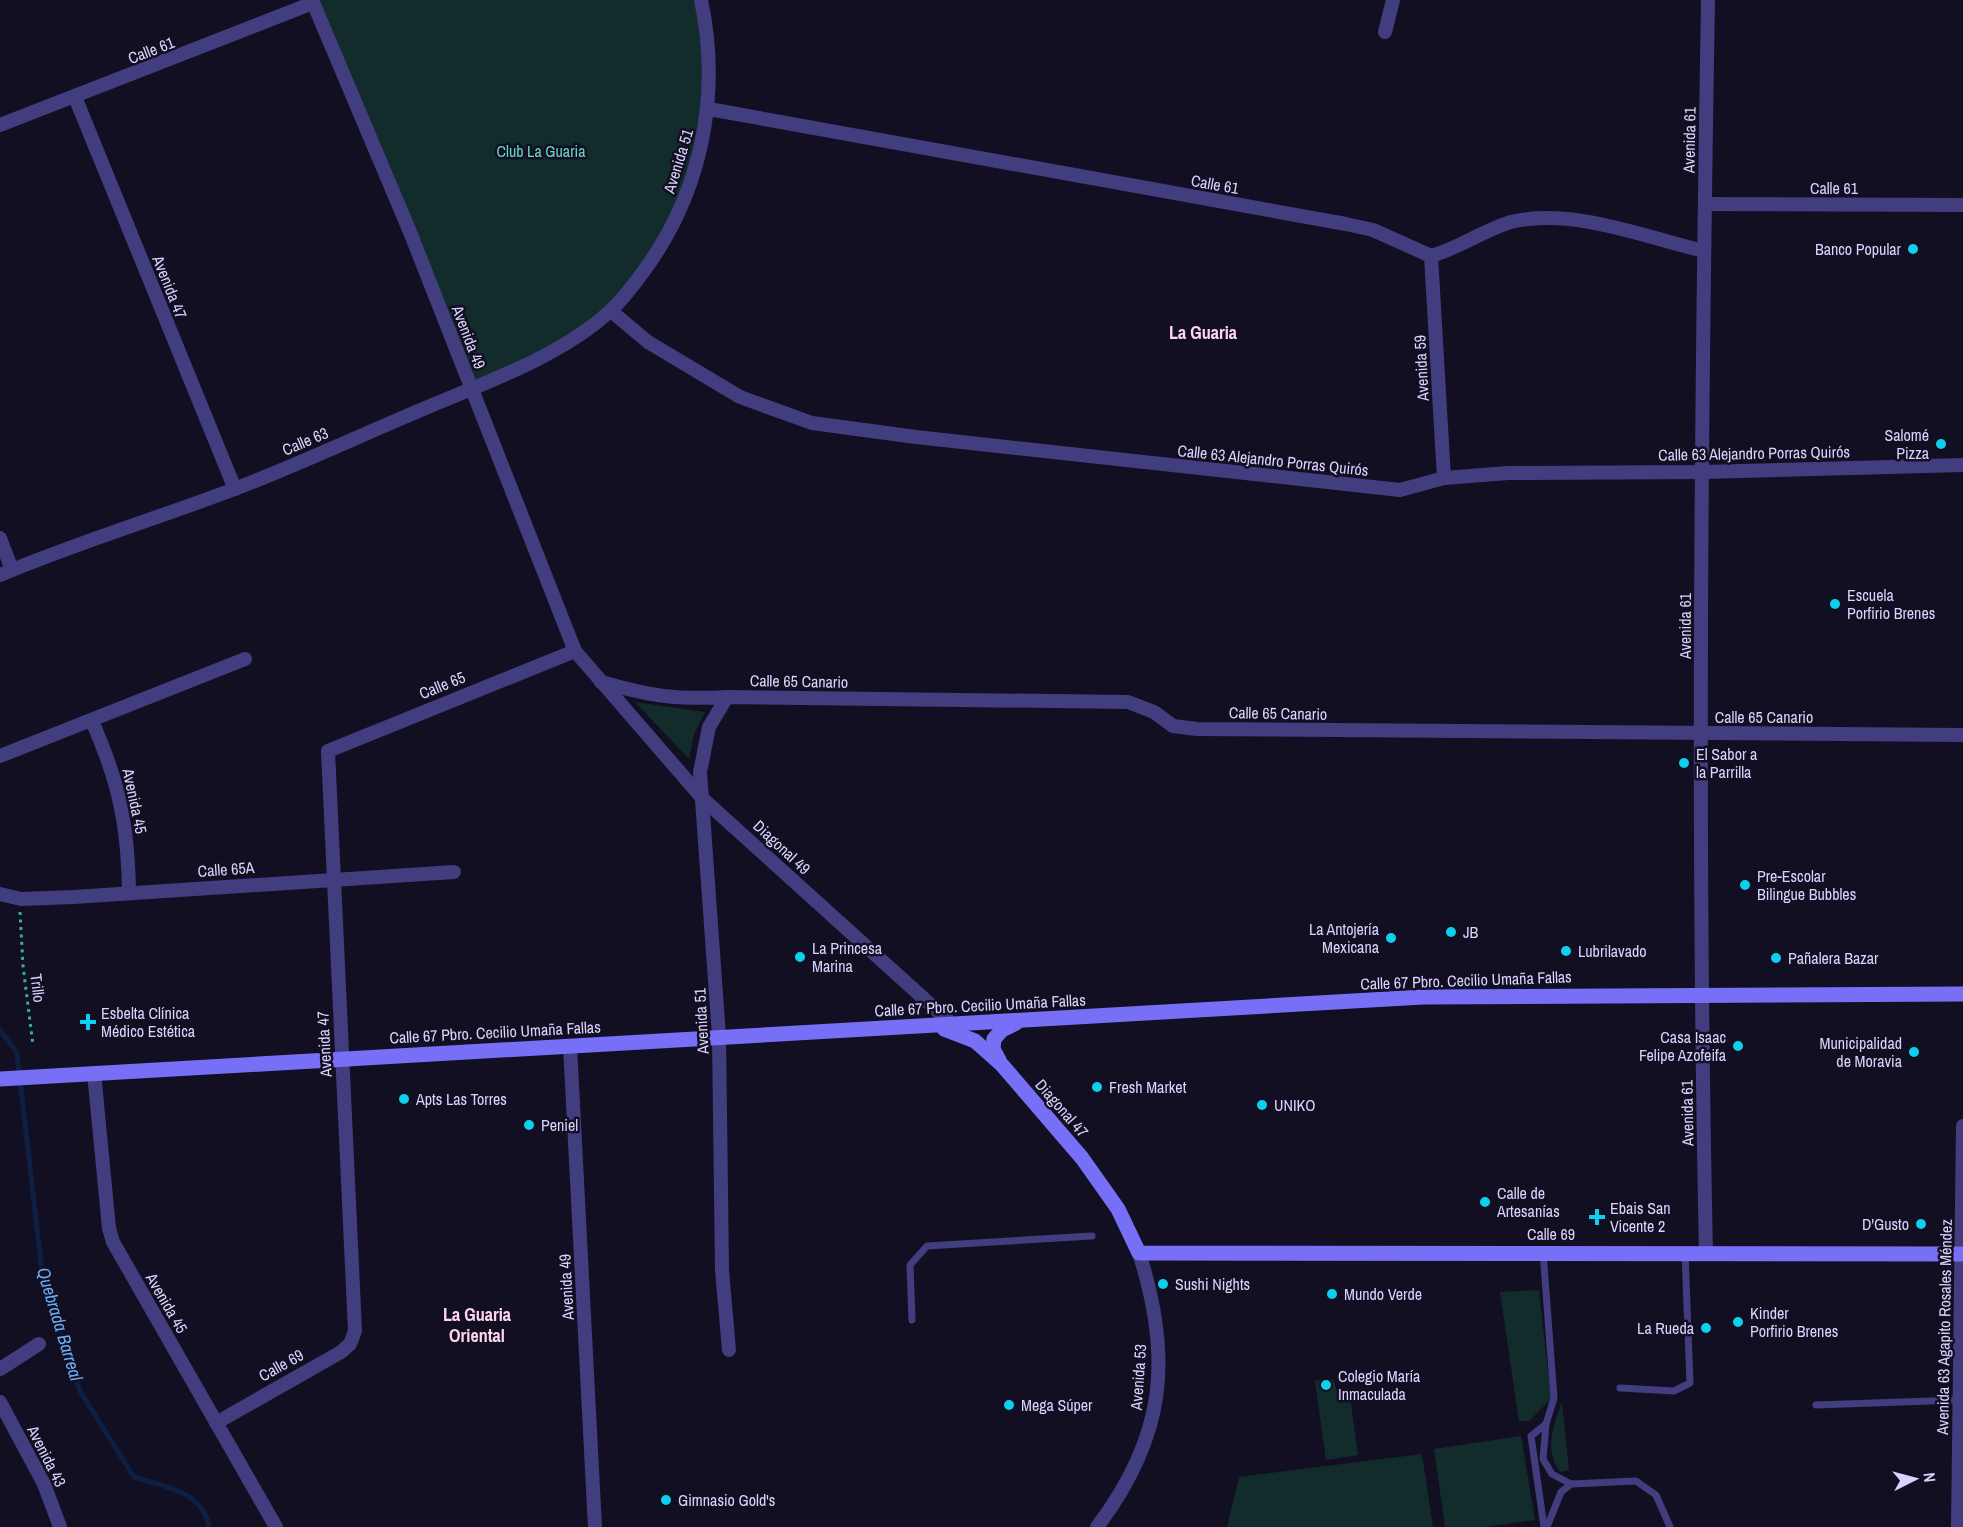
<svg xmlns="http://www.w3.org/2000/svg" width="1963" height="1527" font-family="'Archivo Narrow',sans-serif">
	<rect width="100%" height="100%" fill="#130f22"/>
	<g fill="#122c2c">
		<path d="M312,0H701L709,109L661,247L586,330L471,388Z"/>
		<path d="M635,702L705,712L694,734L689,759Z"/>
		<path d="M1539,1290L1551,1399L1529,1421H1519L1500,1292Z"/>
		<path d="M1333,1379L1339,1398L1350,1397L1358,1455L1326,1460L1315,1381Z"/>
		<path d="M1562,1402L1569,1470L1560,1472C1544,1449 1553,1426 1562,1402Z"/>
		<path d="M1521,1436L1535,1520L1484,1527H1445L1434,1449Z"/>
		<path d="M1422,1454L1433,1527H1227L1239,1477Z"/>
	</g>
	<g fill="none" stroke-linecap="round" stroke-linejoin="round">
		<path stroke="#0e1f42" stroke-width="5" d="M0,1030L17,1053L43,1281L80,1391L134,1477C163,1486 203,1491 209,1527"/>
		<path stroke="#35aeab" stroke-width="3" stroke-dasharray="3 4.5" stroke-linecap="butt" d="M20,912L23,966L33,1045"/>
		<g stroke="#423d7f" stroke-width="7">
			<path d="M1543,1252L1554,1398L1546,1424L1543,1459L1552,1474L1571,1484L1636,1481L1656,1495L1670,1527"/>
			<path d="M912,1320L910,1265L927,1246L1092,1236"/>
			<path d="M1620,1388L1674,1391L1690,1383L1685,1253"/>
			<path d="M1816,1405L1959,1400"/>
			<path d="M1544,1527L1531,1436L1546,1424"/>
			<path d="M1547,1527L1561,1492L1571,1484"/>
		</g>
		<g stroke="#423d7f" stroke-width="14">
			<path d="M312,0L410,232L575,651L703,799L952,1024"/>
			<path d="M1385,32L1393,0"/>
			<path d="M75,97L235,489"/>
			<path d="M709,109L1346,224L1373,230L1431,256C1459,248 1486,229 1511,222C1571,207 1645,237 1704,251"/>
			<path d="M0,125L313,3"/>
			<path d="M1705,204L1963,205"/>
			<path d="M1431,256L1444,478"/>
			<path d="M611,311L648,342L740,397L812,423L916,437L1400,490L1444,478L1508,473L1702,472L1963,465"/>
			<path d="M0,538L12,570"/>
			<path d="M0,575C76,543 155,519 232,490C298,465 363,434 428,407C487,382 563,355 610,311C624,299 635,283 646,268C702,190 721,94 701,0"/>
			<path d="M601,682C651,696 675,700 727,697L1128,702L1154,712L1173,726L1197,729L1963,735"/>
			<path d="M727,697L709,727L700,772L719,1036L722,1270L729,1350"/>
			<path d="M92,721C119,782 128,825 129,892"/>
			<path d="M0,756L245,659"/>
			<path d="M0,894L21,899L74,897L454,872"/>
			<path d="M570,1046L595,1527"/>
			<path d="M94,1073L109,1228L113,1242L276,1527"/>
			<path d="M1706,1253C1697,835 1701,418 1708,0"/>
			<path d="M0,1369L39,1344"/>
			<path d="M0,1402L44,1484L60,1527"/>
			<path d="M216,1423L341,1352L350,1344L355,1331L328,751L575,651"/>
			<path d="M1097,1527C1165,1437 1173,1359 1139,1253"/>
			<path d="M1958,1527L1963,1126"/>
		</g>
		<g stroke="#786ff7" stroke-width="15">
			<path d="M944,1029L975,1041L1002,1065L1082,1158L1118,1209L1139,1253L1963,1254"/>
			<path d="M999,1060L993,1049L994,1039L1002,1030L1016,1023"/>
			<path d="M0,1079L1423,997L1963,994"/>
		</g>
	</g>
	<g fill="#0dcfee" stroke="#130f22" stroke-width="2">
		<circle cx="1913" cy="249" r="6"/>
		<circle cx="1941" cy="444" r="6"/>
		<circle cx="1835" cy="604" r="6"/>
		<circle cx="1684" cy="763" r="6"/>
		<circle cx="1745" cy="885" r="6"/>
		<circle cx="1451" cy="932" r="6"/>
		<circle cx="1391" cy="938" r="6"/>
		<circle cx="1566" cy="951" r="6"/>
		<circle cx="800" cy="957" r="6"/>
		<circle cx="1776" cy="958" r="6"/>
		<path d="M85 1013h6v6h6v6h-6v6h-6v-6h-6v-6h6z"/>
		<circle cx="1738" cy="1046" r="6"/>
		<circle cx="1914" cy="1052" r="6"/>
		<circle cx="1097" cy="1087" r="6"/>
		<circle cx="404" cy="1099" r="6"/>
		<circle cx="1262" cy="1105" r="6"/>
		<circle cx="529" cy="1125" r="6"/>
		<circle cx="1485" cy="1202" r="6"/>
		<path d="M1594 1208h6v6h6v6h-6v6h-6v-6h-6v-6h6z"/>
		<circle cx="1921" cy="1224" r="6"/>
		<circle cx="1163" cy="1284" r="6"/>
		<circle cx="1332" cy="1294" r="6"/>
		<circle cx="1738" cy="1322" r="6"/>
		<circle cx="1706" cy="1328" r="6"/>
		<circle cx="1326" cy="1385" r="6"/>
		<circle cx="1009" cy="1405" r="6"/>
		<circle cx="666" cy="1500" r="6"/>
	</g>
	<g text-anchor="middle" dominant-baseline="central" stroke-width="5" stroke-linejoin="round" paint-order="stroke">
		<g font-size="16" fill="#d9d3fd" stroke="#130f22">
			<text transform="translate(151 50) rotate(-21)">Calle 61</text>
			<text transform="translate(1689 140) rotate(-89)">Avenida 61</text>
			<text transform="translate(678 161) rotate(-73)">Avenida 51</text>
			<text transform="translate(1215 184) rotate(10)">Calle 61</text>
			<text x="1834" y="188">Calle 61</text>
			<text transform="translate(170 287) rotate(68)">Avenida 47</text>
			<text transform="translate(469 337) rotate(69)">Avenida 49</text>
			<text transform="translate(1421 368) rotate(-93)">Avenida 59</text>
			<text transform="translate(305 441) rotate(-23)">Calle 63</text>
			<text transform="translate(1754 453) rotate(-1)">Calle 63 Alejandro Porras Quirós</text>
			<text transform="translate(1273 460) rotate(6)">Calle 63 Alejandro Porras Quirós</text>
			<text transform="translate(1685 626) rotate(-90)">Avenida 61</text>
			<text transform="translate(799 681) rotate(1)">Calle 65 Canario</text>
			<text transform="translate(442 685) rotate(-22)">Calle 65</text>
			<text transform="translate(1278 713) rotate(1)">Calle 65 Canario</text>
			<text x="1764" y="717">Calle 65 Canario</text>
			<text transform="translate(135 801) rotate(78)">Avenida 45</text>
			<text transform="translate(782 847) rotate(43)">Diagonal 49</text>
			<text transform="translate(226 869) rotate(-4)">Calle 65A</text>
			<text transform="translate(1466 980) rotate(-2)">Calle 67 Pbro. Cecilio Umaña Fallas</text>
			<text transform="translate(38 988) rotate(83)">Trillo</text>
			<text transform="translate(980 1005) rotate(-3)">Calle 67 Pbro. Cecilio Umaña Fallas</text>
			<text transform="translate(701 1021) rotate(-93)">Avenida 51</text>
			<text transform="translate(495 1032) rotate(-3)">Calle 67 Pbro. Cecilio Umaña Fallas</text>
			<text transform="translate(324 1044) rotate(-93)">Avenida 47</text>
			<text transform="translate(1062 1108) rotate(49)">Diagonal 47</text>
			<text transform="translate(1687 1113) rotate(-91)">Avenida 61</text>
			<text x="1551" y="1234">Calle 69</text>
			<text transform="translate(566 1287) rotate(-93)">Avenida 49</text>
			<text transform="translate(167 1303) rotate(60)">Avenida 45</text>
			<text transform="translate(1944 1327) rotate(-89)">Avenida 63 Agapito Rosales Méndez</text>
			<text transform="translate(281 1365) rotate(-29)">Calle 69</text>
			<text transform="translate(1138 1377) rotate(-86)">Avenida 53</text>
			<text transform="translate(47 1456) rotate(63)">Avenida 43</text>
		</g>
		<g font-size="16" fill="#63d9c0" stroke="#130f22">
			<text x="541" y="151">Club La Guaria</text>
		</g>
		<g font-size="16" fill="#d9d3fd" stroke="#130f22" text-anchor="start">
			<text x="1901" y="249" text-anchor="end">Banco Popular</text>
			<text x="1929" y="435" text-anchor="end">Salomé<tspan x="1929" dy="18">Pizza</tspan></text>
			<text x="1847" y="595">Escuela<tspan x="1847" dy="18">Porfirio Brenes</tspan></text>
			<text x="1696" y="754">El Sabor a<tspan x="1696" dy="18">la Parrilla</tspan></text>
			<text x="1757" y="876">Pre-Escolar<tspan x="1757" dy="18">Bilingue Bubbles</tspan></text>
			<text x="1379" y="929" text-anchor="end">La Antojería<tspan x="1379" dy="18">Mexicana</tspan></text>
			<text x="1463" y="932">JB</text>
			<text x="812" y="948">La Princesa<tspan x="812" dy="18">Marina</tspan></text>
			<text x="1578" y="951">Lubrilavado</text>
			<text x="1788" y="958">Pañalera Bazar</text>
			<text x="101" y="1013">Esbelta Clínica<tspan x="101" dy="18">Médico Estética</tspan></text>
			<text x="1726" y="1037" text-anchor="end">Casa Isaac<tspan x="1726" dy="18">Felipe Azofeifa</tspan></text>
			<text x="1902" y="1043" text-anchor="end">Municipalidad<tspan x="1902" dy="18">de Moravia</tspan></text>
			<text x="1109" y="1087">Fresh Market</text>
			<text x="416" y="1099">Apts Las Torres</text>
			<text x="1274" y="1105">UNIKO</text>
			<text x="541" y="1125">Peniel</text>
			<text x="1497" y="1193">Calle de<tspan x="1497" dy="18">Artesanías</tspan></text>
			<text x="1610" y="1208">Ebais San<tspan x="1610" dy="18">Vicente 2</tspan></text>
			<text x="1909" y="1224" text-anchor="end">D'Gusto</text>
			<text x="1175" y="1284">Sushi Nights</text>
			<text x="1344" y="1294">Mundo Verde</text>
			<text x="1750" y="1313">Kinder<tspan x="1750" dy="18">Porfirio Brenes</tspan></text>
			<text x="1694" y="1328" text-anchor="end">La Rueda</text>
			<text x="1338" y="1376">Colegio María<tspan x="1338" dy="18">Inmaculada</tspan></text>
			<text x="1021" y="1405">Mega Súper</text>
			<text x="678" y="1500">Gimnasio Gold's</text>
		</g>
		<g font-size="18" font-weight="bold" fill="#fdd5ed" stroke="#130f22">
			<text x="1203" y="332">La Guaria</text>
			<text x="477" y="1314">La Guaria<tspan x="477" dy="21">Oriental</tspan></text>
		</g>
		<g font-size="18" font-style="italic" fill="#67aef7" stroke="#130f22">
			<text transform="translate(60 1324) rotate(73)">Quebrada Barreal</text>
		</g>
	</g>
	<g transform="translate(1915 1479) rotate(84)" stroke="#130f22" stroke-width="4.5" paint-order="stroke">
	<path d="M0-4.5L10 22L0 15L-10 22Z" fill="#d9d3fd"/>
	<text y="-9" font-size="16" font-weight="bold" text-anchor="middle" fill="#d9d3fd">N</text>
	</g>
</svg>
